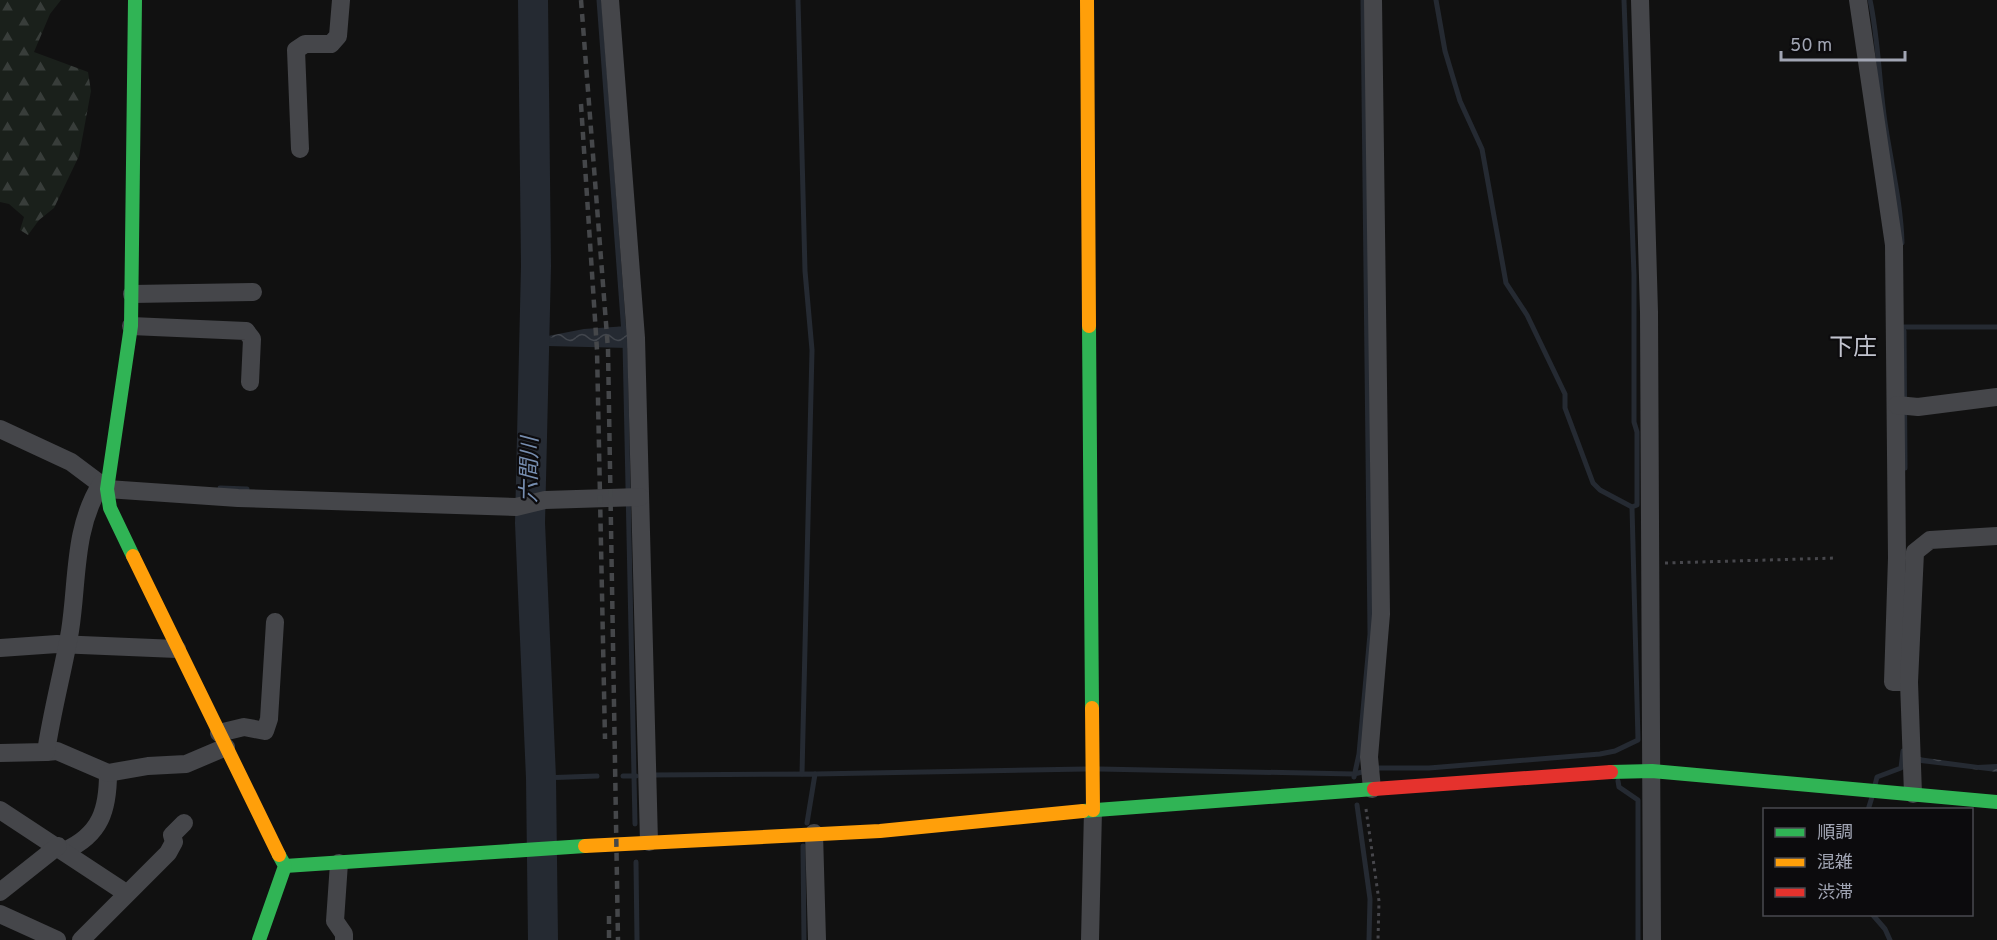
<svg xmlns="http://www.w3.org/2000/svg" width="1997" height="940" font-family="Overpass,'Noto Sans JP',sans-serif">
	<defs>
		<pattern id="forest-firs" width="22" height="20" patternUnits="userSpaceOnUse" patternTransform="scale(1.5)"><rect width="22" height="20" fill="#1a201b"/><path d="M5 1l3.5 6h-7zM16 11l3.5 6h-7z" fill="#383d3a"/></pattern>
		<pattern id="water-waves" width="16" height="10" patternUnits="userSpaceOnUse" patternTransform="scale(1.5)"><rect width="16" height="10" fill="#252a32"/><path d="M0 5q4-4 8 0t8 0" fill="none" stroke="#42464d"/></pattern>
	</defs>
	<rect width="100%" height="100%" fill="#111"/>
	<path fill="url(#forest-firs)" d="M0,0H61L50,14L34,52L88,72L91,91L79,156L54,208L39,220L28,235L20,230L24,217L9,204L0,202Z"/>
	<g fill="url(#water-waves)">
		<path d="M628,326L629,348L548,346V336L584,329Z"/>
		<path d="M1918,757L1978,765L1997,764V772L1921,763Z"/>
	</g>
	<g fill="none" stroke-linecap="round" stroke-linejoin="round">
		<g stroke="#252a32" stroke-width="5">
			<path d="M599,0L624,333"/>
			<path d="M798,0L805,271L812,350L802,774"/>
			<path d="M1436,0L1445,51L1460,101L1482,149L1506,283L1527,315L1565,394V408L1593,483L1600,490L1632,507"/>
			<path d="M1870,0C1879,42 1879,86 1886,129C1892,168 1901,204 1902,243"/>
			<path d="M1904,327H1997"/>
			<path d="M1904,331L1905,468"/>
			<path d="M534,341L554,340"/>
			<path d="M625,342L635,824"/>
			<path d="M220,488L247,489"/>
			<path d="M1099,769L1354,774L1379,768H1429L1600,754L1615,751L1638,740L1632,507L1637,505V432L1634,422V275L1624,0"/>
			<path d="M815,774L1086,769"/>
			<path d="M651,775L815,774L807,823"/>
			<path d="M623,776H636"/>
			<path d="M1354,777L1359,754L1370,634L1363,0"/>
			<path d="M541,778L597,776"/>
			<path d="M1618,781L1619,787L1638,800V940"/>
			<path d="M1875,785L1877,777L1901,768L1903,751"/>
			<path d="M1357,805L1370,899L1369,940"/>
			<path d="M1868,810L1872,797"/>
			<path d="M803,846L804,940"/>
			<path d="M636,862L637,940"/>
			<path d="M1872,914L1885,929L1890,940"/>
		</g>
		<path stroke="#252a32" stroke-width="30" d="M533,0L536,266L530,523L541,778L543,940"/>
		<g stroke="#47474c" stroke-width="3" stroke-dasharray="3 4.5" stroke-linecap="butt">
			<path d="M1665,563L1837,558"/>
			<path d="M1366,809L1379,901L1378,940"/>
		</g>
		<g stroke="#45464a" stroke-width="18">
			<path d="M610,0L636,338L649,842"/>
			<path d="M1640,0L1649,312L1652,940"/>
			<path d="M1858,0L1894,245L1897,558L1893,682H1909"/>
			<path d="M300,149L296,50L305,44H331L338,36L341,0"/>
			<path d="M132,294L253,292"/>
			<path d="M131,326L246,331L252,339L250,382"/>
			<path d="M1897,405L1918,407L1997,397"/>
			<path d="M0,429L71,462L107,489L238,498L516,507L545,500L640,497"/>
			<path d="M0,648L57,644L177,649"/>
			<path d="M219,733L244,727L265,731L269,719L275,622"/>
			<path d="M46,752L57,751L108,773C108,809 101,835 64,851"/>
			<path d="M0,753L46,752C52,711 63,671 70,631C78,580 73,529 101,484"/>
			<path d="M108,773L148,766L186,764L226,747"/>
			<path d="M1372,789L1369,757L1381,614L1373,0"/>
			<path d="M1913,794L1909,682L1915,552L1930,540L1997,536"/>
			<path d="M0,810L126,893"/>
			<path d="M814,833L817,940"/>
			<path d="M339,863L335,921L344,934V940"/>
			<path d="M0,892L58,846"/>
			<path d="M0,914L57,940"/>
			<path d="M81,940L168,853L174,842L172,835L184,823"/>
			<path d="M1090,940L1093,810"/>
		</g>
		<g stroke="#30b455" stroke-width="14">
			<path d="M1089,326L1092,708"/>
			<path d="M133,556L110,508L107,489L131,326L135,0"/>
			<path d="M1611,772L1652,771L1997,802"/>
			<path d="M1083,811L1374,789"/>
			<path d="M285,866L585,846"/>
			<path d="M259,940L285,866L279,855"/>
		</g>
		<g stroke="#ff9f0a" stroke-width="14">
			<path d="M1087,0L1089,326"/>
			<path d="M133,556L279,855"/>
			<path d="M1092,708L1093,810"/>
			<path d="M585,846L880,831L1083,811"/>
		</g>
		<path stroke="#e5322d" stroke-width="14" d="M1374,789L1611,772"/>
		<g stroke="#45474a" stroke-width="4.5" stroke-dasharray="8 6" stroke-linecap="butt">
			<path d="M581,0L608,349L618,940"/>
			<path d="M581,104L597,350L605,739"/>
			<path d="M609,916V940"/>
		</g>
	</g>
	<g text-anchor="middle" dominant-baseline="central" stroke-width="4.5" stroke-linejoin="round" paint-order="stroke">
		<g font-size="22" font-style="italic" fill="#778eb0" stroke="#0c0b0d">
			<text transform="translate(531 470) rotate(-89)">六間川</text>
		</g>
		<g font-size="24" fill="#c2c4cf" stroke="#0c0b0d">
			<text x="1853" y="349">下庄</text>
		</g>
	</g>
	<rect x="1763" y="808" width="210" height="108" fill="#0c0b0d" stroke="#48494f" stroke-width="1.5"/>
	<rect x="1775" y="828" width="30" height="9" fill="#30b455" stroke="#48494f" stroke-width="1.5"/>
	<text x="1817" y="838" font-size="18" fill="#a1a5b3">順調</text>
	<rect x="1775" y="858" width="30" height="9" fill="#ff9f0a" stroke="#48494f" stroke-width="1.5"/>
	<text x="1817" y="868" font-size="18" fill="#a1a5b3">混雑</text>
	<rect x="1775" y="888" width="30" height="9" fill="#e5322d" stroke="#48494f" stroke-width="1.5"/>
	<text x="1817" y="898" font-size="18" fill="#a1a5b3">渋滞</text>
	<path d="M1781 51v9h124v-9" fill="none" stroke="#a1a5b3" stroke-width="3"/>
	<text x="1790" y="51" font-size="18" fill="#a1a5b3" stroke="#0c0b0d" stroke-width="4.5" paint-order="stroke">50 m</text>
</svg>
